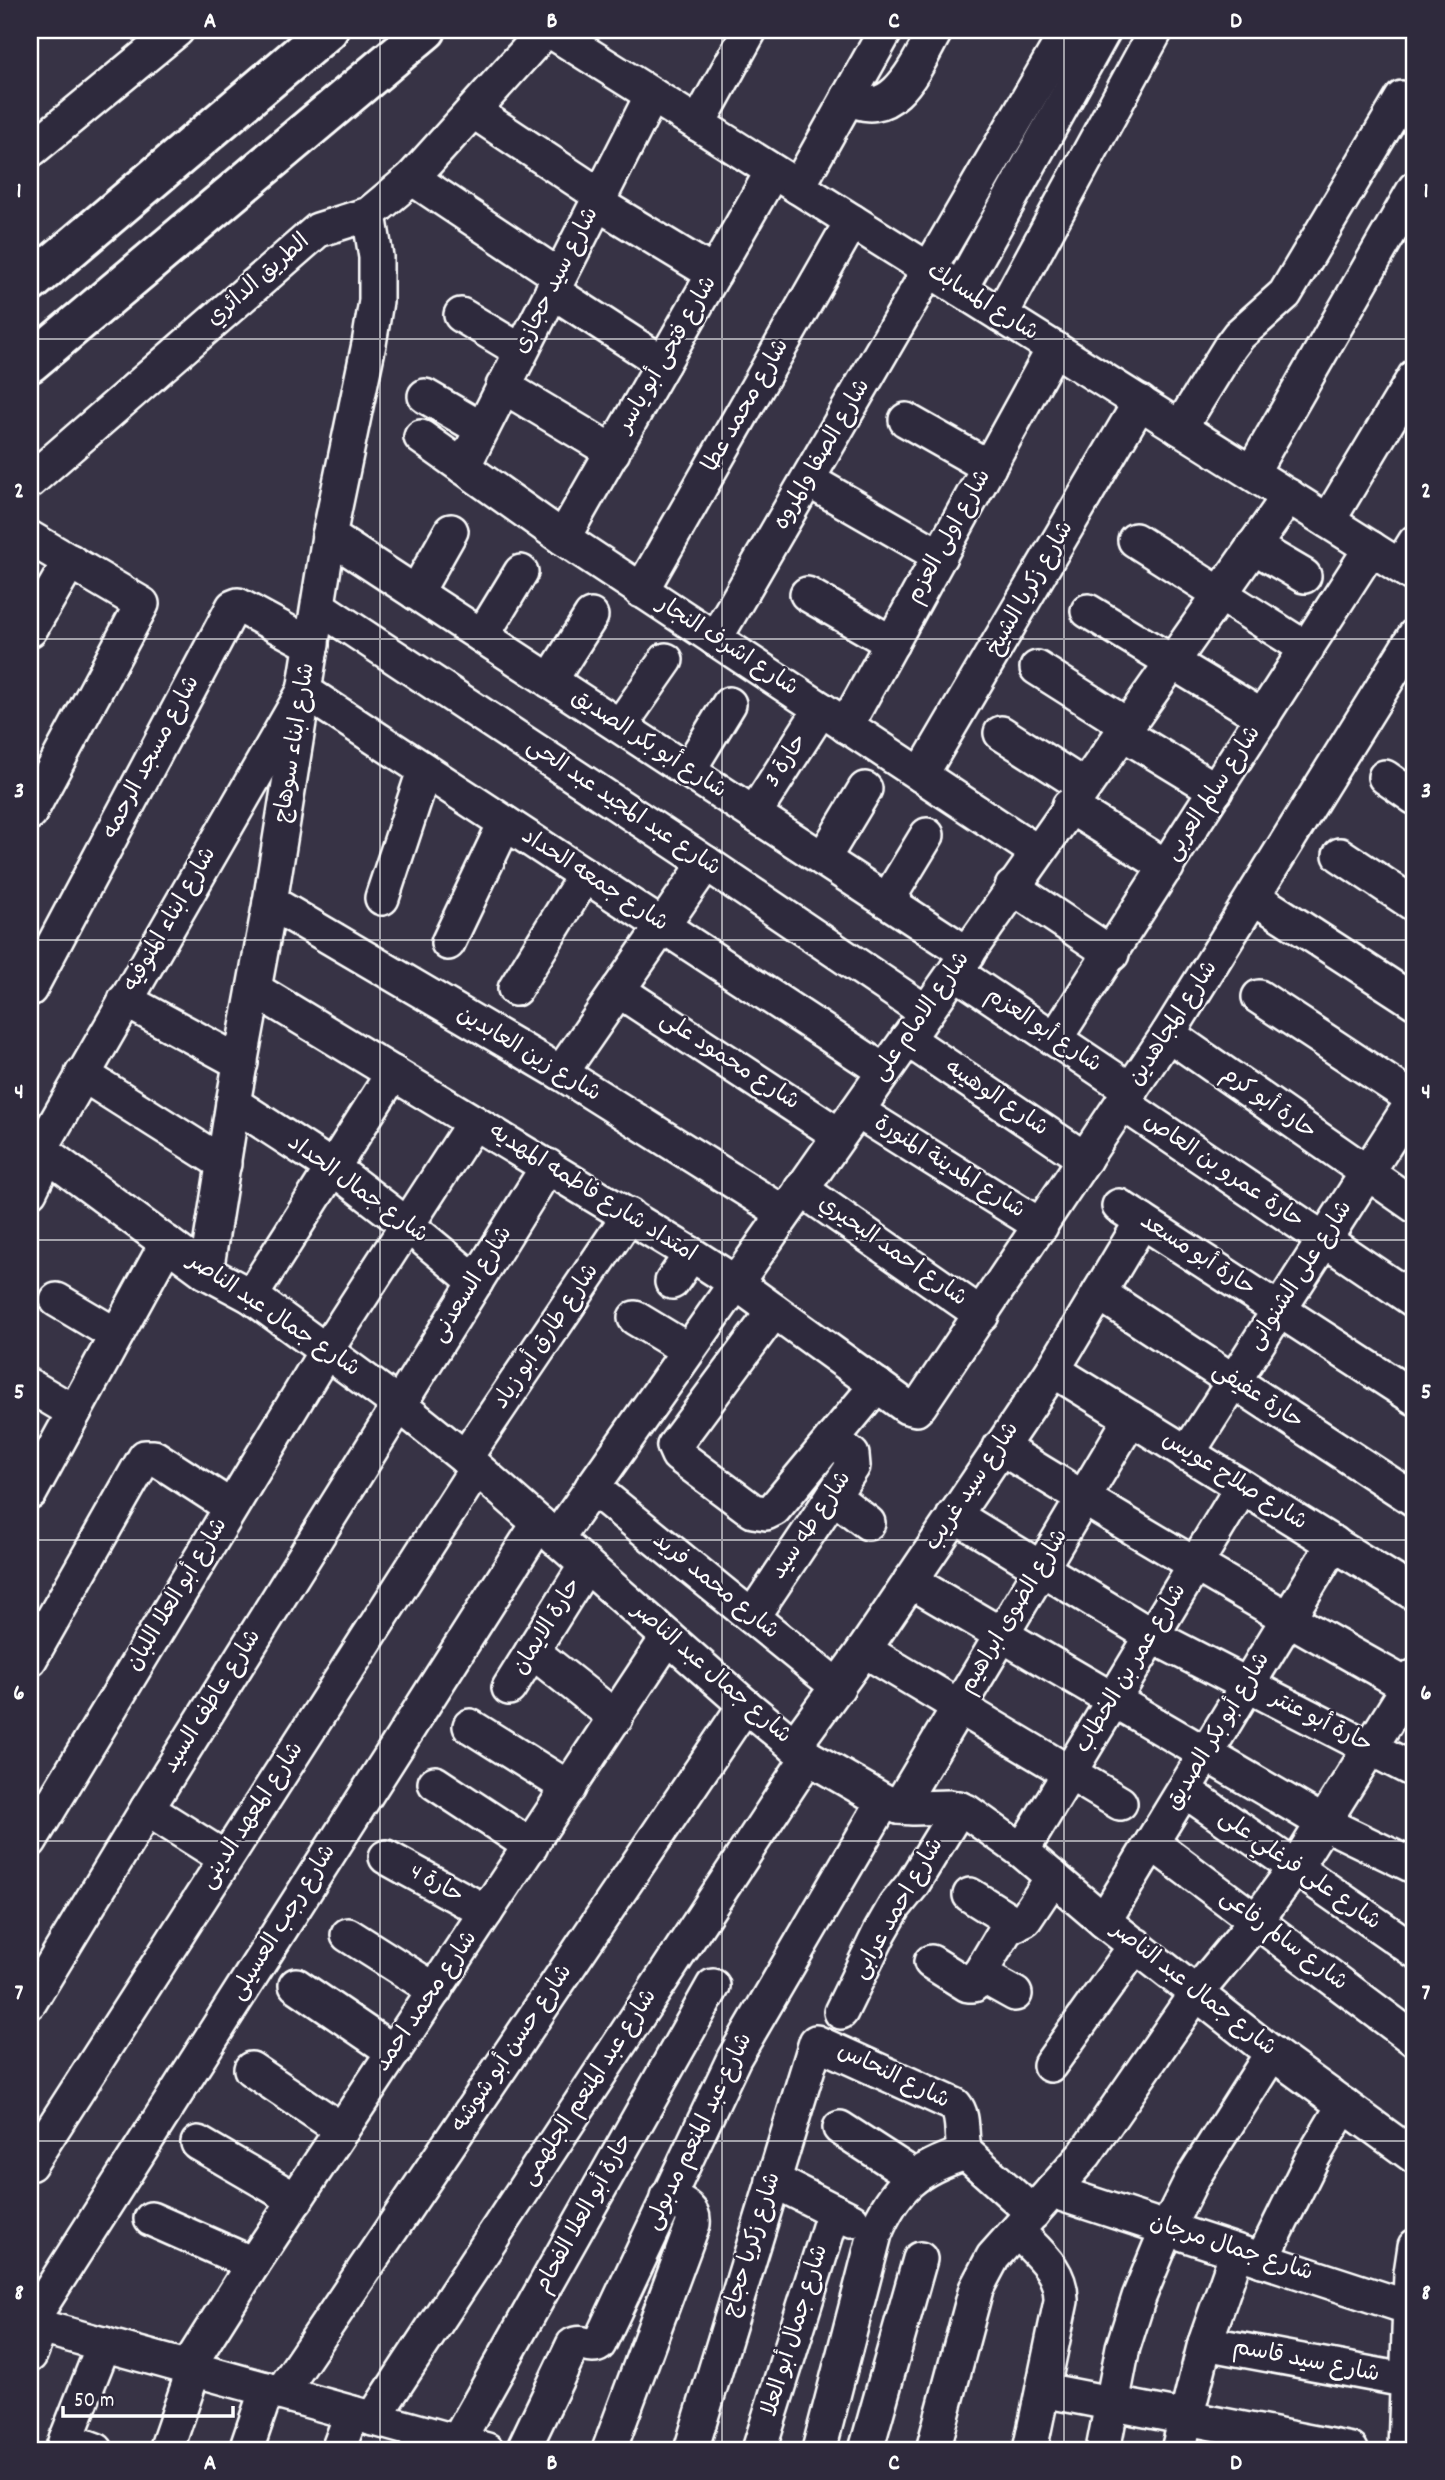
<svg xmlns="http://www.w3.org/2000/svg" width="1445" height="2480" font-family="Dekko,'Playpen Sans Arabic',sans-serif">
	<rect width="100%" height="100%" fill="#373345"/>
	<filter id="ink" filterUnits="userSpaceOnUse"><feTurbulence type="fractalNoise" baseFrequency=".0143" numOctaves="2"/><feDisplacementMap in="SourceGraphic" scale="14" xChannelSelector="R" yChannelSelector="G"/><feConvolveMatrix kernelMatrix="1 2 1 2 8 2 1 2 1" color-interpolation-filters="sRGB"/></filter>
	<g filter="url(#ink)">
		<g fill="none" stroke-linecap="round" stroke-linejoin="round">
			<defs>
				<g id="minor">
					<path d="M549,30L1415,576"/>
					<path d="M848,97C894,125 918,61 936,30"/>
					<path d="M473,111L601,196"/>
					<path d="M698,124L750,30"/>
					<path d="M30,151L177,30"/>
					<path d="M412,178L559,276"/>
					<path d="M798,187L886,30"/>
					<path d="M597,203L714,274"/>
					<path d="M960,289L1104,30"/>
					<path d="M552,291L663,363"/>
					<path d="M461,315L521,351"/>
					<path d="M1001,315L1156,30"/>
					<path d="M503,386L613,452"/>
					<path d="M425,396L482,429"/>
					<path d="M906,420L989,467"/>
					<path d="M1180,428L1230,347L1239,335L1285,294L1402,98"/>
					<path d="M421,437L563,538L1037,852"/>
					<path d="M463,467L652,95"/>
					<path d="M1252,472L1415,188"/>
					<path d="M808,480L940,556"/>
					<path d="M30,481L318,230L369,214L412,178L546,30"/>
					<path d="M1328,521L1415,376"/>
					<path d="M329,536L968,954"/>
					<path d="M30,538L142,604L30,813"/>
					<path d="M563,538L772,172"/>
					<path d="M1135,540L1307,649"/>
					<path d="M1253,546L1304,576"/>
					<path d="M1400,566L1415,542"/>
					<path d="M641,591L852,221"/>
					<path d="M416,593L451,531"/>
					<path d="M807,594L892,643"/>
					<path d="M319,607L706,863L926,1012"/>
					<path d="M1088,611L1263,717"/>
					<path d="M30,630L70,561"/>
					<path d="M482,636L521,572"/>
					<path d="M715,639L1068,30"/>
					<path d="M1037,668L1127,725"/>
					<path d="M550,681L591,616"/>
					<path d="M620,726L666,660"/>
					<path d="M846,726L1054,348"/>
					<path d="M1121,732L1216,790"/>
					<path d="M1001,733L1084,786"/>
					<path d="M688,771L729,704"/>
					<path d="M921,775L1140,402"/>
					<path d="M1385,777L1415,798"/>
					<path d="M1069,806L1167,867"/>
					<path d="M754,814L821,709"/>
					<path d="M1340,855L1415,905"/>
					<path d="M823,859L865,789"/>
					<path d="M1012,887L1112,954"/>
					<path d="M382,898L424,771"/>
					<path d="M1255,898L1415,1002"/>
					<path d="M887,901L927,835"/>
					<path d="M270,902L561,1073L784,1213"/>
					<path d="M448,943L505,823"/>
					<path d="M955,972L1131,1090"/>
					<path d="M30,989L233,607L238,605L312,645"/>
					<path d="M254,989L691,1254L736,1283L907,1407L916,1409L920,1405L1168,1034L1415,635"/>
					<path d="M515,989L585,875"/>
					<path d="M618,990L839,1135"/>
					<path d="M1259,997L1415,1100"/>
					<path d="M125,1000L241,1063"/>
					<path d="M1168,1034L1415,1206"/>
					<path d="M907,1039L1085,1159"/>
					<path d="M1055,1039L1371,548"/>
					<path d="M561,1073L706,863"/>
					<path d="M82,1074L224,1164"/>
					<path d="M233,1103L333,1168L406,1224L476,1282"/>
					<path d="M1122,1103L1415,1301"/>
					<path d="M857,1111L1041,1226"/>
					<path d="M30,1142L206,1272L251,1296L398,1404L465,1458L745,1705L808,1757L884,1801L899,1807L913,1808L950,1807L966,1811L1022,1851L1104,1921L1272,2053L1415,2157"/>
					<path d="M40,1150L304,691L884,1071"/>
					<path d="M801,1189L982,1315"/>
					<path d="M30,1191L48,1155"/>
					<path d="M1119,1206L1415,1398"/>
					<path d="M206,1272L233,1103L270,902L329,536L369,344L376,301V257L369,214"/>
					<path d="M672,1282L691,1254"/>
					<path d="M1099,1293L1415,1500"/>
					<path d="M251,1296L393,1073"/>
					<path d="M57,1300L116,1335"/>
					<path d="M774,1311L674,1446L678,1455L753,1511L766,1513L774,1509L877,1385"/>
					<path d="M635,1318L688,1350"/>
					<path d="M1053,1370L1415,1594"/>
					<path d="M30,1386L74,1412"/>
					<path d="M1000,1447C1134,1530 1270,1609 1408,1686"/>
					<path d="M1187,1454L1415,1098"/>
					<path d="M465,1458L629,1215"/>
					<path d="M592,1487L838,1687"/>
					<path d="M30,1493L167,1243"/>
					<path d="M833,1496L868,1523"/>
					<path d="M954,1515L1152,1636L1415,1771"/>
					<path d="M556,1539L1289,496"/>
					<path d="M910,1581L1324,1823L1415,1867"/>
					<path d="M752,1617L853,1466L852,1455L832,1439"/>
					<path d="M864,1650L1120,1803"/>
					<path d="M532,1651L616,1718"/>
					<path d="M30,1659L145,1457H154L231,1507"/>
					<path d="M509,1688L586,1565"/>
					<path d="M470,1726L569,1788"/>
					<path d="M794,1746L864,1650L1053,1370L1142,1221"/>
					<path d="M435,1783L531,1846"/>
					<path d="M1184,1790L1415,1951"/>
					<path d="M899,1807L1131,1418"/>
					<path d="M147,1809L225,1858"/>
					<path d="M30,1841L327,1349L474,1122"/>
					<path d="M1152,1843L1415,2040"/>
					<path d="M1022,1851L1242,1487"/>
					<path d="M386,1857L486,1912"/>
					<path d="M970,1895L1016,1924"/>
					<path d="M1104,1921L1334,1543"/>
					<path d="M348,1935L435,1990"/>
					<path d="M931,1962L968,1985H973L1005,1931L1012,1925L1025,1919L1053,1877"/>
					<path d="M979,1974L1015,1994"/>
					<path d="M296,1985L394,2052"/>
					<path d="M30,2002L147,1809L548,1166"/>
					<path d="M841,2012L880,1932L895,1906L912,1885L959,1808"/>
					<path d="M1050,2065L1136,1945"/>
					<path d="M251,2069L342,2130"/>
					<path d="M840,2128L914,2176"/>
					<path d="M198,2143L296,2200"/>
					<path d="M30,2164L476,1469"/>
					<path d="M773,2180L852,2220"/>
					<path d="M1052,2191L1410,2308"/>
					<path d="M151,2219L253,2264"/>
					<path d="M1017,2231C1037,2252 1062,2270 1061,2301L1030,2450"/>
					<path d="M1262,2260L1313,2157L1344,2105"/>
					<path d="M30,2323L539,1523"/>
					<path d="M30,2324L487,2450"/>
					<path d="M1205,2343L1415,2382"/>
					<path d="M30,2355L41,2327"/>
					<path d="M188,2367L253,2264L668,1637"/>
					<path d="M1043,2390L1351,2450"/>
					<path d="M281,2393L745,1705"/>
					<path d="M373,2419L808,1757"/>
					<path d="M66,2439L96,2450"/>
					<path d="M457,2442L713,1986"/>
					<path d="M62,2450L104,2344"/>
					<path d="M166,2450L194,2369"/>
					<path d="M246,2450L267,2389"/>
					<path d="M338,2450L352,2413"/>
					<path d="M523,2450L573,2345C582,2340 591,2350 599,2344L734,2058L884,1801"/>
					<path d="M609,2450L693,2224C695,2207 679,2203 667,2197"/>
					<path d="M691,2450L816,2042L955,2105C966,2118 959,2138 966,2153L1033,2213"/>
					<path d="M759,2450L834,2211"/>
					<path d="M819,2450L875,2234C894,2187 917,2168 966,2153"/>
					<path d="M866,2450L920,2259"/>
					<path d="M933,2450L976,2289L993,2257L1085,2154L1197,1992L1256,1921L1295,1868L1415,1676"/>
					<path d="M1103,2450L1123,2347L1139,2297L1167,2229L1192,2179L1272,2053"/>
					<path d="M1178,2450L1205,2343L1237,2252"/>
					<path d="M1405,2450L1411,2273L1415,2246"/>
				</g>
				<g id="highway">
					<path d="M30,283L328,30"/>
					<path d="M30,363L426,30"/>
				</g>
			</defs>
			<use href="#minor" stroke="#fff" stroke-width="38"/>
			<use href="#highway" stroke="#fff" stroke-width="44"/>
			<use href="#minor" stroke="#2f2a3d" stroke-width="33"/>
			<use href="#highway" stroke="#2f2a3d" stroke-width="38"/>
		</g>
	</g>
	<path fill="none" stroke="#fff" stroke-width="2" stroke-opacity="0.55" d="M380,30V2450M722,30V2450M1064,30V2450M30,339H1415M30,639H1415M30,940H1415M30,1240H1415M30,1540H1415M30,1841H1415M30,2141H1415"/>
	<g text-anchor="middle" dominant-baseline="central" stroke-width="5" stroke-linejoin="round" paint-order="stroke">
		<g font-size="23" fill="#fff" stroke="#2f2a3d">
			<text transform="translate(259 281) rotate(-41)">الطريق الدائري</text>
			<text transform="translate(557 281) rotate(-63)">شارع سيد حجازى</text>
			<text transform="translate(982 303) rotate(32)">شارع المسابك</text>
			<text transform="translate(668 355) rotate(-60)">شارع فتحى أبو ياسر</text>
			<text transform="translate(747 406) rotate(-60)">شارع محمد عطا</text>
			<text transform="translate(823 455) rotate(-60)">شارع الصفا والمروه</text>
			<text transform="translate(950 537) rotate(-61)">شارع اولى العزم</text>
			<text transform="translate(1031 589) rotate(-60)">شارع زكريا الشيخ</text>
			<text transform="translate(727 647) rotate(33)">شارع اشرف النجار</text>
			<text transform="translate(296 743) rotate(-81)">شارع ابناء سوهاج</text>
			<text transform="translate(648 745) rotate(33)">شارع أبو بكر الصديق</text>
			<text transform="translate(152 758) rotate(-62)">شارع مسجد الرحمه</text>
			<text transform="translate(787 761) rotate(-57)">حارة 3</text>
			<text transform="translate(1214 794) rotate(-57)">شارع سالم العربى</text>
			<text transform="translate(623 808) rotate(34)">شارع عبد المجيد عبد الحى</text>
			<text transform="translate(594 881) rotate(33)">شارع جمعه الحداد</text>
			<text transform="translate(171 920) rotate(-60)">شارع ابناء المنوفيه</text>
			<text transform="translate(922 1017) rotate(-55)">شارع الامام على</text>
			<text transform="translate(1174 1024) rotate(-57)">شارع المجاهدين</text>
			<text transform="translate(1043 1031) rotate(34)">شارع أبو العزم</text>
			<text transform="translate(528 1055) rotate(31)">شارع زين العابدين</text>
			<text transform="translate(729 1062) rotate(33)">شارع محمود على</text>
			<text transform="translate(996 1099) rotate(34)">شارع الوهيبه</text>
			<text transform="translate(1268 1104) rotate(35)">حارة أبو كرم</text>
			<text transform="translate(949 1168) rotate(32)">شارع المدينة المنورة</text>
			<text transform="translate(1223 1172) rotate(34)">حارة عمرو بن العاص</text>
			<text transform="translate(357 1190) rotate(36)">شارع جمال الحداد</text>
			<text transform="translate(592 1194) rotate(32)">امتداد شارع فاطمه المهديه</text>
			<text transform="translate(892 1252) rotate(35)">شارع احمد البحيري</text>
			<text transform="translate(1197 1256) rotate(33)">حارة أبو مسعد</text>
			<text transform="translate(1301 1276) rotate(-57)">شارع على الشنوانى</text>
			<text transform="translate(473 1285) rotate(-58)">شارع السعدنى</text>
			<text transform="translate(273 1316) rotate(34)">شارع جمال عبد الناصر</text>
			<text transform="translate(547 1337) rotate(-56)">شارع طارق أبو زياد</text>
			<text transform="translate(1257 1397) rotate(33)">حارة عفيفى</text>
			<text transform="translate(1234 1482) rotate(32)">شارع صلاح عويس</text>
			<text transform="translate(973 1487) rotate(-56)">شارع سيد غريب</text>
			<text transform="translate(812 1526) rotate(-56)">شارع طه سيد</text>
			<text transform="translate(715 1587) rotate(39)">شارع محمد فريد</text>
			<text transform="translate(178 1595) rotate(-59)">شارع أبو العلا اللبان</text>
			<text transform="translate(1015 1612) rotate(-59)">شارع الضوى ابراهيم</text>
			<text transform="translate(548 1627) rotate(-58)">حارة الايمان</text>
			<text transform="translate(1132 1669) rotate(-59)">شارع عمر بن الخطاب</text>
			<text transform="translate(711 1674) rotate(41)">شارع جمال عبد الناصر</text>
			<text transform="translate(213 1702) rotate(-58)">شارع عاطف السيد</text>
			<text transform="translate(1321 1723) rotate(27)">حارة أبو عنتر</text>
			<text transform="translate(1219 1732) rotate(-59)">شارع أبو بكر الصديق</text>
			<text transform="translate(253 1816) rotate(-57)">شارع المعهد الدينى</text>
			<text transform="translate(1299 1871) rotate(35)">شارع على فرغلي على</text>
			<text transform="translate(436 1885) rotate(29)">حارة 4</text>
			<text transform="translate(899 1909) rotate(-60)">شارع احمد عرابى</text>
			<text transform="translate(284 1923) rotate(-58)">شارع رجب العسيلى</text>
			<text transform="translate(1283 1941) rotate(37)">شارع سالم رفاعى</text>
			<text transform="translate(1193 1990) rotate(38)">شارع جمال عبد الناصر</text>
			<text transform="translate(427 2002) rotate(-56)">شارع محمد احمد</text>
			<text transform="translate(513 2049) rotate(-56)">شارع حسن أبو شوشه</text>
			<text transform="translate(893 2077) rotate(26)">شارع النحاس</text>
			<text transform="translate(590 2088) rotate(-57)">شارع عبد المنعم الجلهمى</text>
			<text transform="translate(700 2132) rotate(-64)">شارع عبد المنعم مدبولى</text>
			<text transform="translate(585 2214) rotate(-61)">حارة أبو العلا الفحام</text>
			<text transform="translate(753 2245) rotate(-73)">شارع زكريا حجاج</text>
			<text transform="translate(1231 2249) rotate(18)">شارع جمال مرجان</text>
			<text transform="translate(796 2331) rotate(-73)">شارع جمال أبو العلا</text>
			<text transform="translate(1306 2362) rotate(11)">شارع سيد قاسم</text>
		</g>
	</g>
	<rect width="1445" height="2480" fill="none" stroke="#2f2a3d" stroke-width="77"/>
	<path d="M63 2406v10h170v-10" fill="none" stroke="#ffffff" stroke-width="3.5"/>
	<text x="74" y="2406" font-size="21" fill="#ffffff" stroke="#2f2a3d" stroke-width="5" paint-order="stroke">50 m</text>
	<rect x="38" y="38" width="1368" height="2404" fill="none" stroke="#fff" stroke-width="2.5"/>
	<g font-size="23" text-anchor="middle" font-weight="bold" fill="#fff">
		<text x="210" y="27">A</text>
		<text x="552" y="27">B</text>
		<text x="894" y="27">C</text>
		<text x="1236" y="27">D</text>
		<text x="19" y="197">1</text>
		<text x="1426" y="197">1</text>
		<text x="19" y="497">2</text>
		<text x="1426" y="497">2</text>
		<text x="19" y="797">3</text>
		<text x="1426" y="797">3</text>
		<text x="19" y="1098">4</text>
		<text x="1426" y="1098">4</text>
		<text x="19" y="1398">5</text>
		<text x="1426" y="1398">5</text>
		<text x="19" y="1699">6</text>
		<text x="1426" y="1699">6</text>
		<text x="19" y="1999">7</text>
		<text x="1426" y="1999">7</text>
		<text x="19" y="2299">8</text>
		<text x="1426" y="2299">8</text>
		<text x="210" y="2469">A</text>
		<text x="552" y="2469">B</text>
		<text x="894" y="2469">C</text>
		<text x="1236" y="2469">D</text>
	</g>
</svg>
